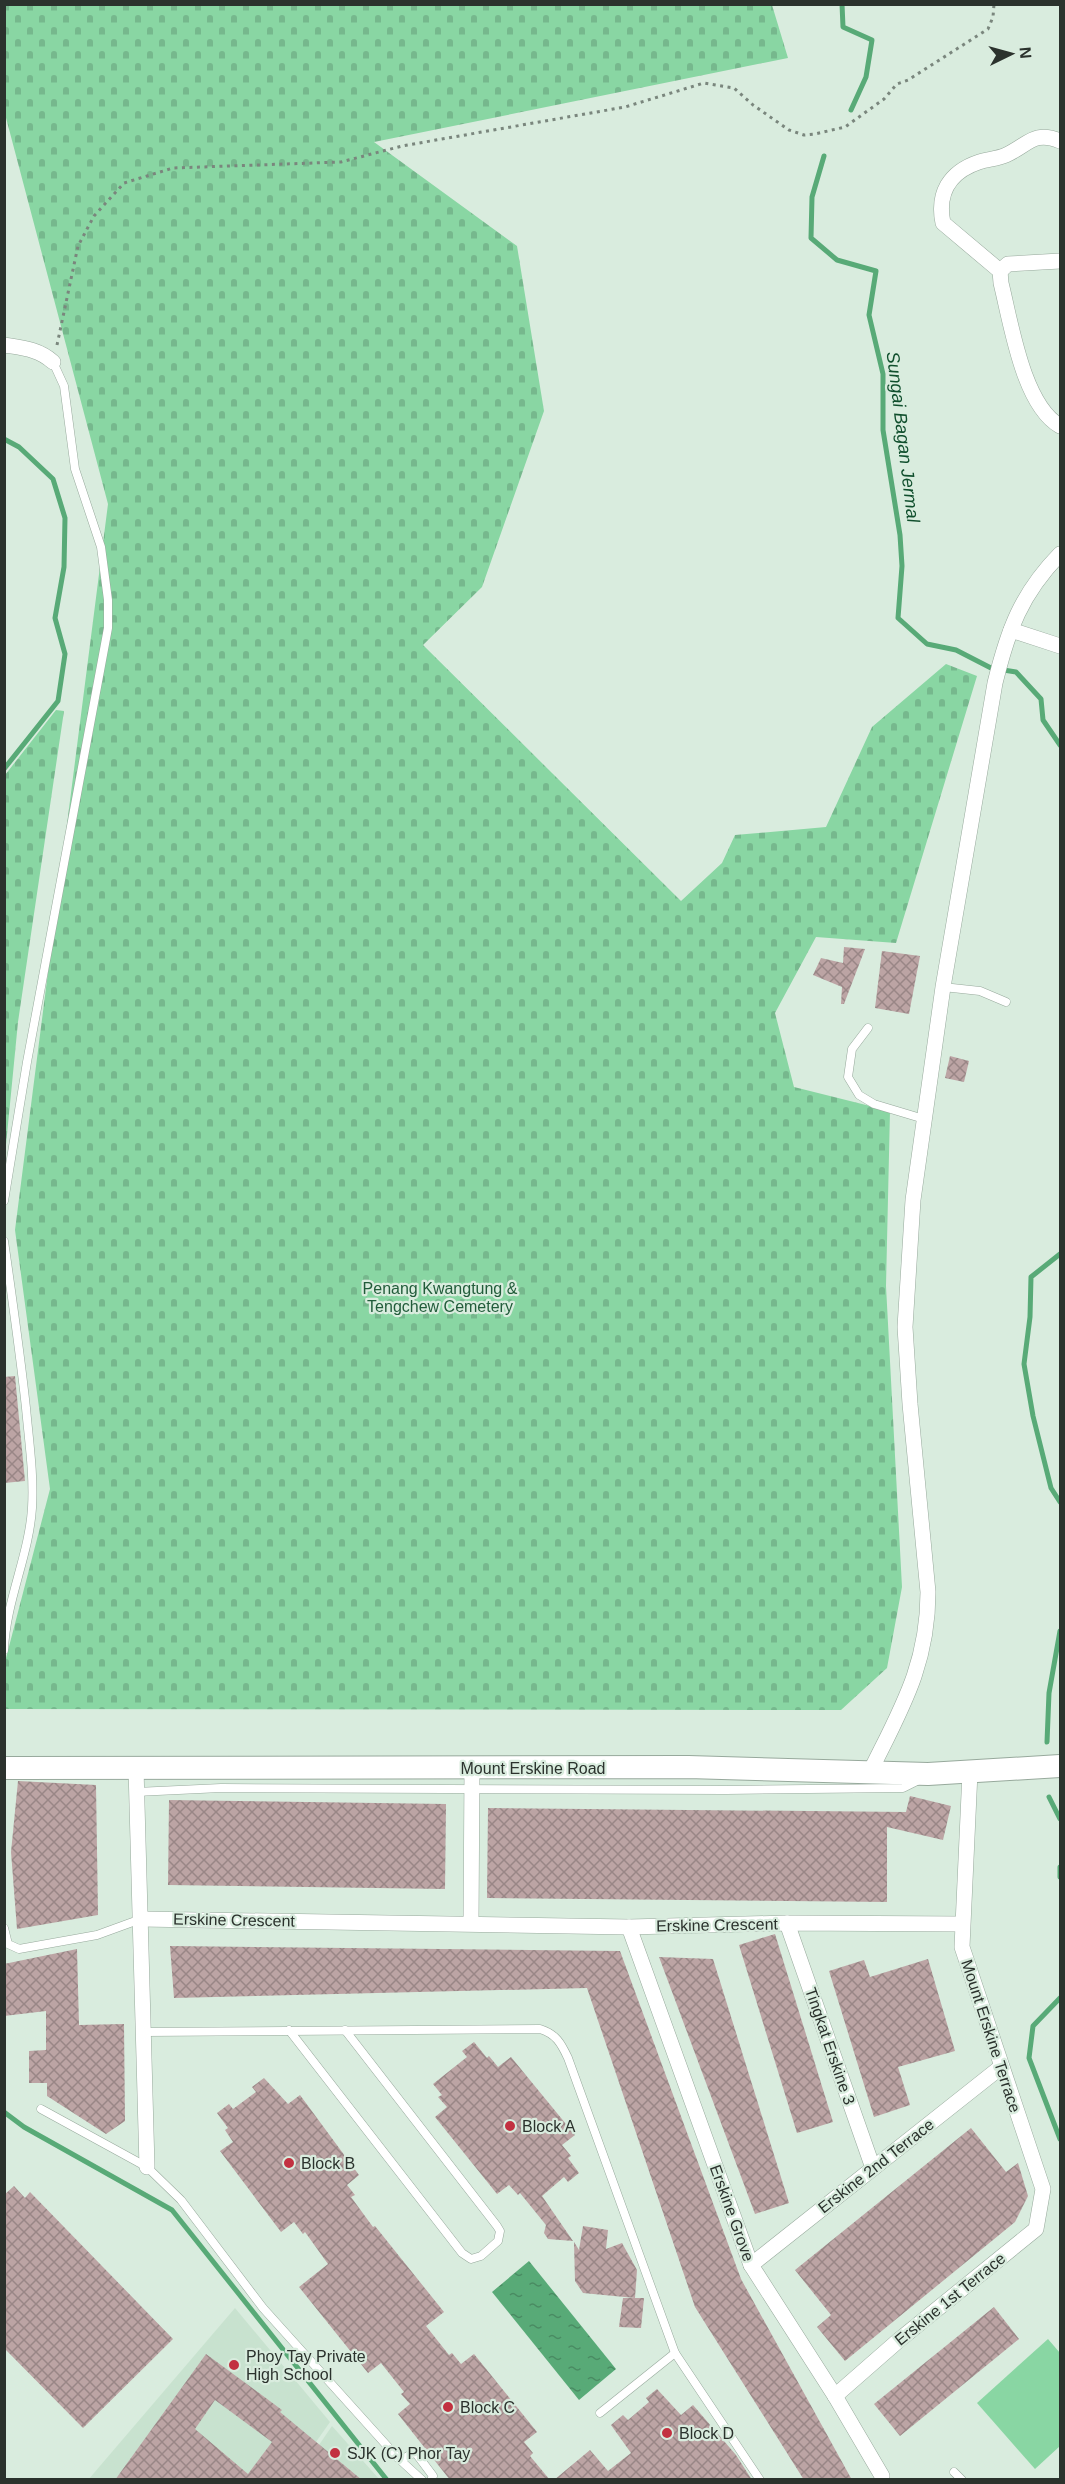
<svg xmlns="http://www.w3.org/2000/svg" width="1065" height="2484" font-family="Helvetica,sans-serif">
	<defs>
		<pattern id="cemetery-stones" width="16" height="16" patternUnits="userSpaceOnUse" patternTransform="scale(1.5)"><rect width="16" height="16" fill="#89d6a3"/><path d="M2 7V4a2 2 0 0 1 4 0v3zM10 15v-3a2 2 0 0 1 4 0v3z" fill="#76b88d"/></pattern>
		<pattern id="water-ripples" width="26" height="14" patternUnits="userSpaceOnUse" patternTransform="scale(1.5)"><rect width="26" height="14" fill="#58aa77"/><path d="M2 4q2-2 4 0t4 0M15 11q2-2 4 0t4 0" fill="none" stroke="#498b62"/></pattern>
		<pattern id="building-cross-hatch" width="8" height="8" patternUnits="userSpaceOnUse" patternTransform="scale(1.5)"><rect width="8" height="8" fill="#bca4a4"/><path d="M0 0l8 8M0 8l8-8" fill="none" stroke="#998686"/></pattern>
	</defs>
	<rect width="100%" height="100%" fill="#d9ecde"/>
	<g fill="#c8e2cf">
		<path d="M235,2308L330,2422L290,2479L88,2480Z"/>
		<path d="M332,2426L379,2479L295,2480Z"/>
	</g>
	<g fill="url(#cemetery-stones)">
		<path d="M5,5H772L788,58L374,142L517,246L544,411L482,587L423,645L681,901L722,863L735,835L826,827L872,727L946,664L977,676L896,943L816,937L775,1013L794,1087L890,1111L886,1286L902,1587L887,1668L841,1710L5,1709V1662L50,1489L15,1230L108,504L5,114Z"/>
		<path d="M56,710L64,711L18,1022L5,1155V775Z"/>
	</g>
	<path fill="#89d6a3" d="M1048,2339L1060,2353V2446L1035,2469L977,2403Z"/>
	<path fill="url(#water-ripples)" d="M529,2261L616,2369L579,2400L492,2292Z"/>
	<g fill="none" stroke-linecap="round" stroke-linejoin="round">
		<g stroke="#58aa77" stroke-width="5">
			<path d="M842,4L843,27L872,40L866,77L851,110"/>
			<path d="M824,156L812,197L811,238L837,260L876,271L869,315L883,374V430L900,535L902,566L898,618L927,644L956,650L991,668L1016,672L1041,699L1043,720L1060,745"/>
			<path d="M4,439L19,447L53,479L65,518L64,567L55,618L65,654L58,701L4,769"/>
			<path d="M1060,1254L1031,1277L1030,1317L1024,1364L1033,1416L1051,1488L1060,1502"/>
			<path d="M1047,1742L1049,1693L1060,1631"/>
			<path d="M1049,1797L1060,1819"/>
			<path d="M1060,1867V1877"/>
			<path d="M1060,1998L1033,2026L1029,2058L1060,2139"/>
			<path d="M4,2112L24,2127L172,2210L387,2480"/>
		</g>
	</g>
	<g fill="url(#building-cross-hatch)" fill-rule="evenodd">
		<path d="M844,947L865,949L844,1004H841L842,987L813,975L821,958L843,963Z"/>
		<path d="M882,951L920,956L909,1014L875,1008Z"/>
		<path d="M950,1056L969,1061L964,1082L945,1078Z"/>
		<path d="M15,1376L25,1481L4,1483V1377Z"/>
		<path d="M18,1781L96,1785L98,1915L17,1929L11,1852Z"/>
		<path d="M910,1796L951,1806L943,1840L887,1827V1902L487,1898L488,1808L906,1812Z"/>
		<path d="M169,1800L446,1804L445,1889L168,1885Z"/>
		<path d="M775,1934L833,2122L797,2133L739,1945Z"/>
		<path d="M170,1946L620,1951L741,2279L852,2480H804L695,2307L587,1988L174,1998Z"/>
		<path d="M77,1949L79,2025L124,2024L125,2121L106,2134L47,2096V2083H29V2051L46,2050V2011L4,2016V1964Z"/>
		<path d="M659,1957L713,1959L789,2203L755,2214Z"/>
		<path d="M928,1959L955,2051L898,2067L910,2105L874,2117L829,1971L864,1960L870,1977Z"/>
		<path d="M474,2042L487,2058L489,2056L498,2067L511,2057L575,2135L562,2145L571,2156L568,2158L579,2173L568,2182L564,2177L542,2196L573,2241L548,2239L544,2233L546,2225L520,2193L518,2195L509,2185L497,2194L435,2117L447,2107L438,2097L442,2095L433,2084L467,2057L462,2051Z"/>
		<path d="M264,2078L288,2104L300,2095L359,2175L347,2185L355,2195L351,2197L373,2227L375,2226L444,2312L426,2326L449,2355L452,2353L461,2364L474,2354L537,2432L524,2442L533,2453L530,2456L550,2480H450L398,2414L410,2404L401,2394L404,2392L381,2363L368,2373L299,2287L328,2264L305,2232L303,2234L294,2222L281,2232L220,2151L233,2142L225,2130L228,2128L217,2113L229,2104L233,2109L256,2092L252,2087Z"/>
		<path d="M971,2128L1006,2172L1018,2163L1028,2196L1015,2222L845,2361L817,2327L831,2315L795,2270Z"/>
		<path d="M14,2186L25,2198L30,2192L173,2339L83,2428L4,2348V2195Z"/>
		<path d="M583,2226L608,2230L606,2249L622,2243L637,2270L635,2298L583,2293L575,2281L574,2242L579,2250Z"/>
		<path d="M623,2298H644L641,2328L619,2327Z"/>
		<path d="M994,2307L1019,2339L900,2436L874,2404Z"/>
		<path d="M206,2354L282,2410L280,2412L362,2480H115ZM215,2400L272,2442L248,2474L195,2429Z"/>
		<path d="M657,2389L681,2415L693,2405L736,2455L752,2480H554L590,2450L608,2471L631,2453L611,2425L623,2415L628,2420L649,2402L646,2398Z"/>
	</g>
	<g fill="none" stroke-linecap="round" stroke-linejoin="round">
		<defs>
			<g id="service">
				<path d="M943,987L980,991L1006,1002"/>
				<path d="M868,1028L852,1049L848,1077L859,1095L874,1104L924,1119"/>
				<path d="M4,1201L27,1062L108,628V600L101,547L75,469L64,386L53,362"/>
				<path d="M4,1241C12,1297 20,1352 26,1408C29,1441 34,1475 32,1508C29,1556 6,1600 4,1650"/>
				<path d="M136,1792L221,1788L726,1790L903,1788L917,1781"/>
				<path d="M4,1928L8,1944L19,1949L97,1935L141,1919"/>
				<path d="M289,2030L462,2253L471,2259L481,2256L498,2241L500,2231L497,2226L345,2030"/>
				<path d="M144,2032L540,2029C556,2034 561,2043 568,2058L675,2353L760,2480"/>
				<path d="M41,2109L147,2167L181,2200L263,2308L398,2458L422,2480"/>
				<path d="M600,2413L675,2353"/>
				<path d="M401,2460L415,2452L433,2476L431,2480"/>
				<path d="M954,2472L962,2480"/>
			</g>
			<g id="minor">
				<path d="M1060,141C1034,130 1028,145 1006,155C997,159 988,159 979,162C949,172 937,194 943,223L1000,271L1001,283C1011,323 1023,405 1060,426"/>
				<path d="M1000,271L1008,264L1060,261"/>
				<path d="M4,345C23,348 39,349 53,362"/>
				<path d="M1011,630L1060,646"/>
				<path d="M136,1768L147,2167"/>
				<path d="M870,1772C901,1709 928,1665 928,1592L910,1404L905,1327L913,1200L943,987L995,683C1008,630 1021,594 1060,554"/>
				<path d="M141,1919L629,1927L787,1923L962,1924"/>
				<path d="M471,1923L472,1768"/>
				<path d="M787,1923L873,2168"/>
				<path d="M629,1927L751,2265L835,2396L882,2476"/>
				<path d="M751,2265L1001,2067"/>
				<path d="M835,2396L899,2340L1036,2229L1043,2189L962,1947L970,1772"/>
			</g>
			<path id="secondary" d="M4,1768L688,1767L928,1774L1060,1766"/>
		</defs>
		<use href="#service" stroke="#97a99c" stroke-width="9"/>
		<use href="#minor" stroke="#97a99c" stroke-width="16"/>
		<use href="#secondary" stroke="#97a99c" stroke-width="24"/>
		<path stroke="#7a867d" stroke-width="3" stroke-dasharray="3 4.5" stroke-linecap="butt" d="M57,345L78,246L94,216L124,183L173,168L341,162L402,146L625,107L704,83L734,88L753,105L789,130L804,135L815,134L845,127L884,99L897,84L908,80L988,29L993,17L994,4"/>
		<use href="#service" stroke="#fff" stroke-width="8"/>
		<use href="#minor" stroke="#fff" stroke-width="15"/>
		<use href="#secondary" stroke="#fff" stroke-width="22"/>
	</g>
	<g fill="#c23140" stroke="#d9ecde" stroke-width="2">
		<circle cx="510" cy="2126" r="6"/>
		<circle cx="289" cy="2163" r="6"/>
		<circle cx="234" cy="2365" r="6"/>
		<circle cx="448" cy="2407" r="6"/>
		<circle cx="667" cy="2433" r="6"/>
		<circle cx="335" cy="2453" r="6"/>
	</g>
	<g text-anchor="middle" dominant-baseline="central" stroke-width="4.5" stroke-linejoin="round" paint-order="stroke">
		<g font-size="16" fill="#215c3a" stroke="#d9ecde">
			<text x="440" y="1288">Penang Kwangtung &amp;<tspan x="440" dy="18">Tengchew Cemetery</tspan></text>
		</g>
		<g font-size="16" fill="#2b322d" stroke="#d9ecde">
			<text x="533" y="1768">Mount Erskine Road</text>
			<text transform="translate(234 1920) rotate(1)">Erskine Crescent</text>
			<text transform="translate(717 1925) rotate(-1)">Erskine Crescent</text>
			<text transform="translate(991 2036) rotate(72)">Mount Erskine Terrace</text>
			<text transform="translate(830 2046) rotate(71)">Tingkat Erskine 3</text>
			<text transform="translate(876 2166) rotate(-38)">Erskine 2nd Terrace</text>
			<text transform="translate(732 2213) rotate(70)">Erskine Grove</text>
			<text transform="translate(950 2299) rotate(-39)">Erskine 1st Terrace</text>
		</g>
		<g font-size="16" fill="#2b322d" stroke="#d9ecde" text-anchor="start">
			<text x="522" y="2126">Block A</text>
			<text x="301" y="2163">Block B</text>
			<text x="246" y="2356">Phoy Tay Private<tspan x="246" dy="18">High School</tspan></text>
			<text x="460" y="2407">Block C</text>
			<text x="679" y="2433">Block D</text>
			<text x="347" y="2453">SJK (C) Phor Tay</text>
		</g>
		<g font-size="18" font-style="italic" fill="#104f2d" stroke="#d9ecde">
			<text transform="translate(903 437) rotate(83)">Sungai Bagan Jermal</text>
		</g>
	</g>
	<rect width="1065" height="2484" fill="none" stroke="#2b322d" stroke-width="12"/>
	<g transform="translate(1011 54) rotate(85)" stroke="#d9ecde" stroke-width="4.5" paint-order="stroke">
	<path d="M0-4.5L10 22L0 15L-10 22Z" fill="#2b322d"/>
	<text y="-9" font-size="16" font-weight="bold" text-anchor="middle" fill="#2b322d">N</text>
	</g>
</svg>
